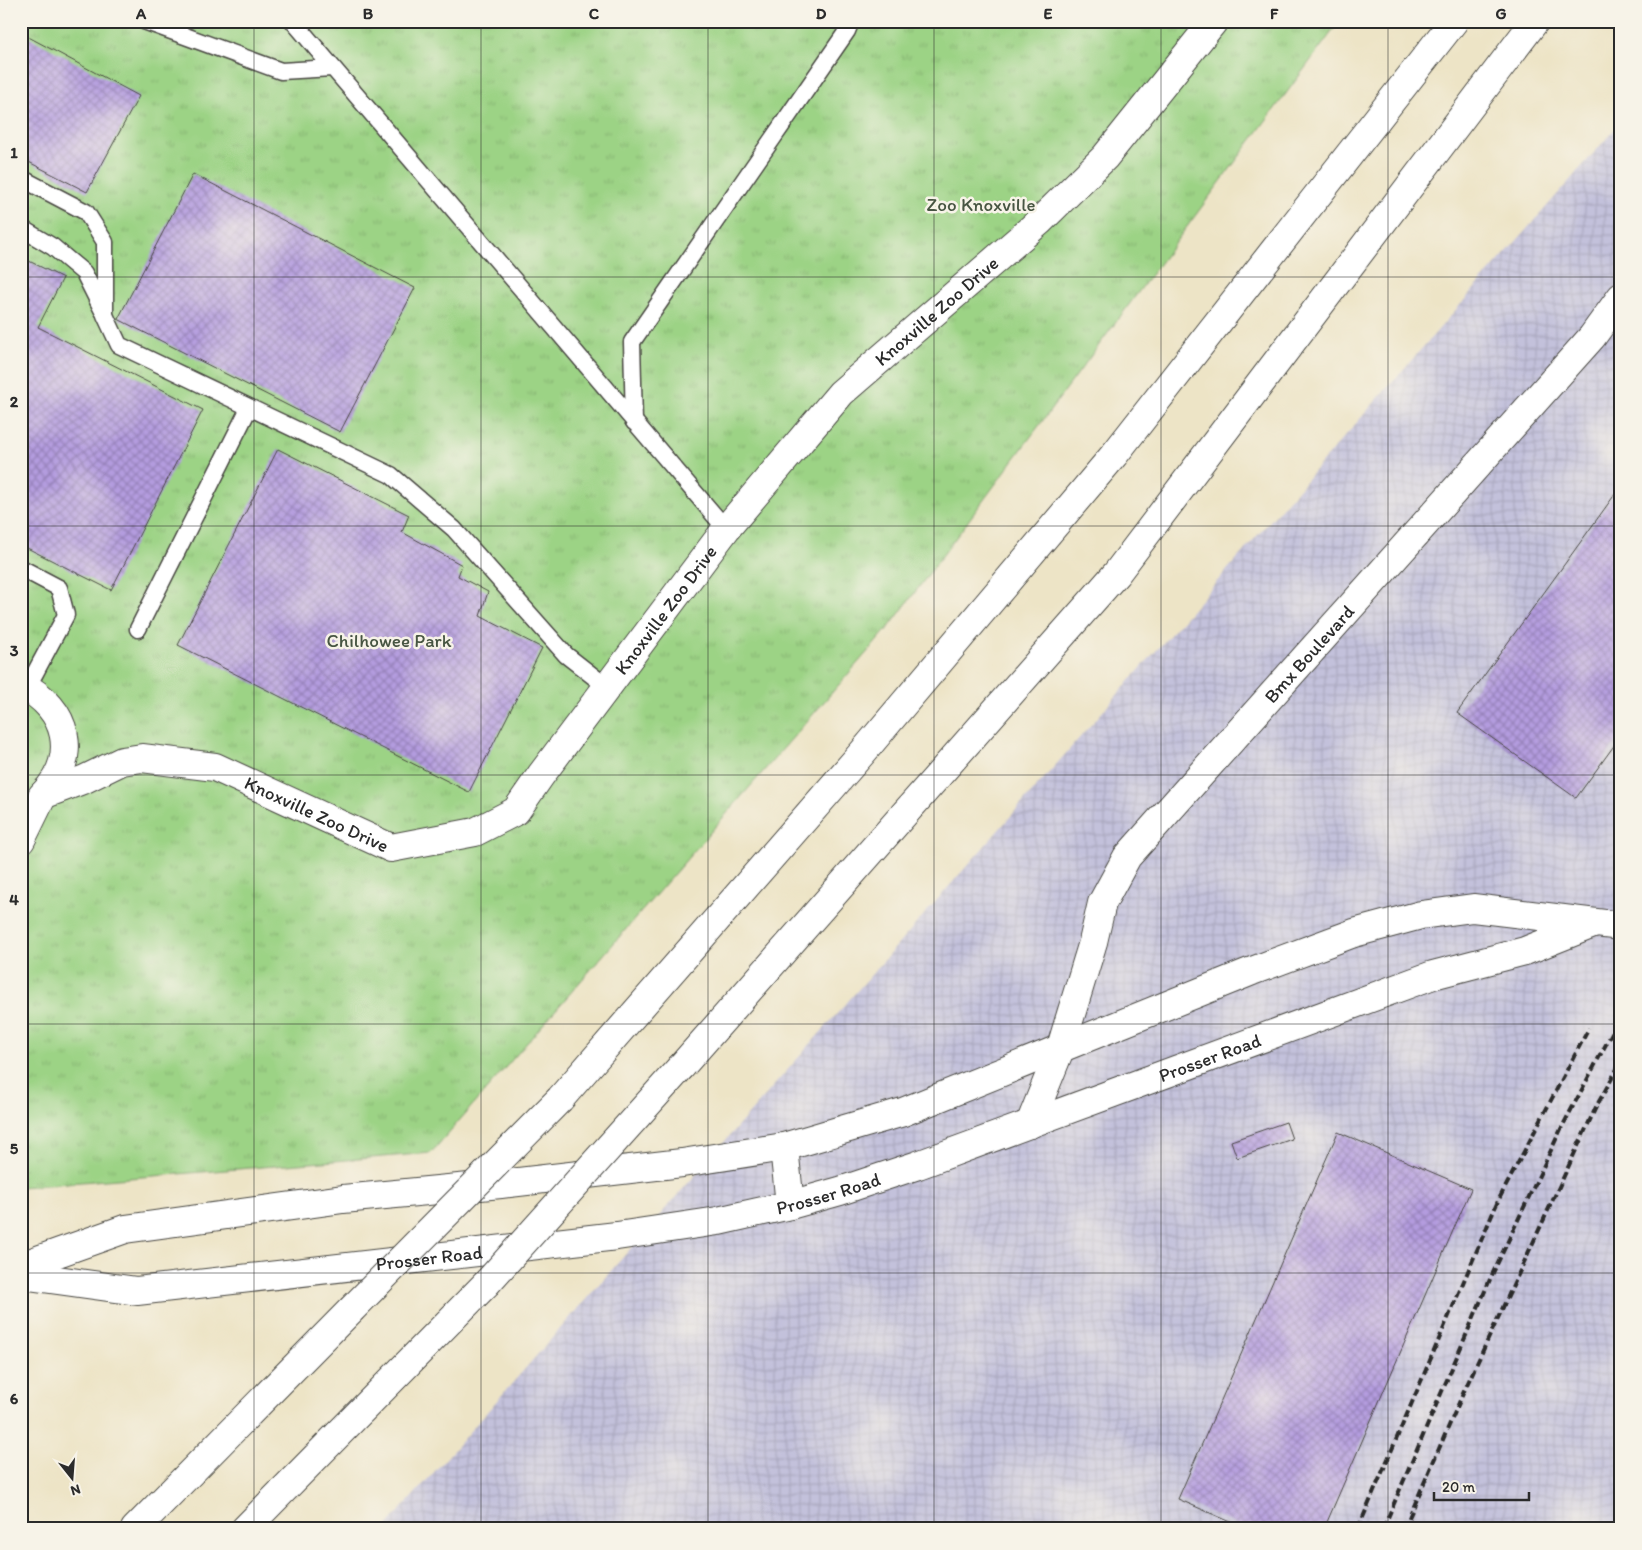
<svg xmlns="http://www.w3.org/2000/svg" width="1642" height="1550" font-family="Itim,sans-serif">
	<defs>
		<pattern id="industrial-grid" width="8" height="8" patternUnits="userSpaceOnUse" patternTransform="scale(1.25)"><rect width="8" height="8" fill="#c3c1db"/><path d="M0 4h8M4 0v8" fill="none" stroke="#a8a6bc"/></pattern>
		<pattern id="park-tufts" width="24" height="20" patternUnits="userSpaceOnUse" patternTransform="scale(1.25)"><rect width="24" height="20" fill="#9cd385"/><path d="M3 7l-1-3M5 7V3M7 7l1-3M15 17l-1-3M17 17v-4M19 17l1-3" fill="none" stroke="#87b573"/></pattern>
		<pattern id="building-cross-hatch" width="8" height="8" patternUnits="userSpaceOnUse" patternTransform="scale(1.25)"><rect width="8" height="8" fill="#b49cdf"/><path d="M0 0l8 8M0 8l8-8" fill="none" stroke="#937fb5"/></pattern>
	</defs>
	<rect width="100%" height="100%" fill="#f7f3e8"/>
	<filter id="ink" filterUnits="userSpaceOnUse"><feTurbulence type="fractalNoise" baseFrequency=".02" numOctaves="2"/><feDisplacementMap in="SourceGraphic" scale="10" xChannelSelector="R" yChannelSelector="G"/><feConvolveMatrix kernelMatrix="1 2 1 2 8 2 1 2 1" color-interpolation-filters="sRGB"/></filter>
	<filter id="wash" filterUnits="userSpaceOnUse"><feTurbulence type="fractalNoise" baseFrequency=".0096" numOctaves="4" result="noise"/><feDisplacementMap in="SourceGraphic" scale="20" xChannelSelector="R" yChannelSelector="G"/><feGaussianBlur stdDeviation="1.12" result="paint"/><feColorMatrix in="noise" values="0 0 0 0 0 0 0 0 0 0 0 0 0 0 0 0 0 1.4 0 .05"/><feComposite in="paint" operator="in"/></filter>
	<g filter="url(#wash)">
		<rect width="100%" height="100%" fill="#ede4c6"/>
		<path fill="url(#industrial-grid)" d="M1621,122V1529H384Z"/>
		<path fill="url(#park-tufts)" stroke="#647f58" d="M21,21H1340L890,626L431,1153L21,1187Z"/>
		<g id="blocks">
			<g fill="url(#building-cross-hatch)">
				<path d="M21,33L139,96L87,192L21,158Z"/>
				<path d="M193,174L415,288L340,432L118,319Z"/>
				<path d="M21,257L63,278L38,327L203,410L111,590L21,545Z"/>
				<path d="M278,449L409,515L402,532L462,565L458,576L488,592L480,616L542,648L469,792L178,645Z"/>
				<path d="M1621,486V736L1576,798L1457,713Z"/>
				<path d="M1286,1122L1292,1139L1237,1158L1231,1141Z"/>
				<path d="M1338,1132L1471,1189L1324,1529H1247L1178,1499Z"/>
			</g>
		</g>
	</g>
	<g filter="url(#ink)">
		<use href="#blocks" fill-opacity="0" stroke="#484742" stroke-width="1"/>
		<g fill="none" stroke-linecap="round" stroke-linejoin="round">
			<defs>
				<g id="service">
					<path d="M144,21L281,71L332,68"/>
					<path d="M293,21L726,529"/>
					<path d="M21,178L86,212L105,242V315L119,345L391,475L454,529L566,655L607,687"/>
					<path d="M21,228L53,247L84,273L103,311"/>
					<path d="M634,422L632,342L847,31L851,21"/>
					<path d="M21,568L59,588L66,615L27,688"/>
					<path d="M138,629L249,408"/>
				</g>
				<g id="minor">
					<path d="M21,685C69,708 80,758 42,796"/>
					<path id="s1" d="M21,840L43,795L85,779L122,761L142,758L215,767L391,848L475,832L516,811L541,775L726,529L841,393L1039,222L1105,157L1214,21"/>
					<path id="s2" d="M1061,1047L1093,942L1102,903L1127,857L1592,337L1621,297"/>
				</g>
				<g id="tertiary">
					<path d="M1030,1124L1061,1047"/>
					<path d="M784,1147L790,1205"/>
					<path d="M21,1266L125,1229L343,1199L501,1184L682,1163L784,1147L903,1112L1252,971L1354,933L1421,915L1473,908L1621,926"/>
					<path id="s3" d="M21,1275L137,1291L617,1236L718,1221L790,1205L840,1191L918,1165L1433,975L1525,951L1593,924"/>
				</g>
				<g id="motorway">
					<path d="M681,1067L1116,574L1535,21"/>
					<path d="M560,1099L863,752L1114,455L1454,21"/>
					<path d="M135,1529L351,1310"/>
					<path d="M245,1529L486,1284"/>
				</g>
			</defs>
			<use href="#service" stroke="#484742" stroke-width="19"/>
			<use href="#minor" stroke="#484742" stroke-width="30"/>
			<use href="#tertiary" stroke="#484742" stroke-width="30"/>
			<use href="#motorway" stroke="#484742" stroke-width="30"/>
			<use href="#service" stroke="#fff" stroke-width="16"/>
			<use href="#minor" stroke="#fff" stroke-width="28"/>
			<use href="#tertiary" stroke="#fff" stroke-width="28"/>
			<use href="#motorway" stroke="#fff" stroke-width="28"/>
			<g stroke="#2b2b2b" stroke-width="4" stroke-dasharray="8 4" stroke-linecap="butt">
				<path d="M1358,1529L1498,1201L1589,1028"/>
				<path d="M1383,1529L1491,1277L1561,1129L1621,1016"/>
				<path d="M1404,1529L1465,1389L1597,1105L1621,1062"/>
			</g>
			<defs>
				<g id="motorway-bridge">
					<path d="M486,1284L681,1067"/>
					<path d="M351,1310L560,1099"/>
				</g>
			</defs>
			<use href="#motorway-bridge" stroke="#484742" stroke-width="30" stroke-linecap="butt"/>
			<use href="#motorway-bridge" stroke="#fff" stroke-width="28"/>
		</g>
	</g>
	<path fill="none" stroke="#2b2b2b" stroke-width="1" stroke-opacity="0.55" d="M254,21V1529M481,21V1529M708,21V1529M934,21V1529M1161,21V1529M1388,21V1529M21,277H1621M21,526H1621M21,775H1621M21,1024H1621M21,1273H1621"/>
	<g text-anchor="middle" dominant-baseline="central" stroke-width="5" stroke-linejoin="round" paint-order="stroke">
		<g font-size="19" fill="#475542" stroke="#f7f3e8">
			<text x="981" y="204">Zoo Knoxville</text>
			<text x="389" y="640">Chilhowee Park</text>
		</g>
		<g font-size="19" fill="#2b2b2b" stroke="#f7f3e8">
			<text stroke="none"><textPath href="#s1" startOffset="1211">Knoxville Zoo Drive</textPath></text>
			<text stroke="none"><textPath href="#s1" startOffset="806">Knoxville Zoo Drive</textPath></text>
			<text stroke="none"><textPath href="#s2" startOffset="475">Bmx Boulevard</textPath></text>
			<text stroke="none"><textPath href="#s1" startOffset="342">Knoxville Zoo Drive</textPath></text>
			<text stroke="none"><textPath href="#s3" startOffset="1221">Prosser Road</textPath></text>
			<text stroke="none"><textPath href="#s3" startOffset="816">Prosser Road</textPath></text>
			<text stroke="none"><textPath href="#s3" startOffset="411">Prosser Road</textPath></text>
		</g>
	</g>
	<rect width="1642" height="1550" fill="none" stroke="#f7f3e8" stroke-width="55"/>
	<g transform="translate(72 1478) rotate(163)" stroke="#f7f3e8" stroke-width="4" paint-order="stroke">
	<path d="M0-4L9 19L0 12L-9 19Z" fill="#2b2b2b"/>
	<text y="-8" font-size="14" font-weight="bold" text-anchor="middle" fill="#2b2b2b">N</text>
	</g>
	<path d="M1434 1492v8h95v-8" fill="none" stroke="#2b2b2b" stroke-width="2.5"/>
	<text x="1442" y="1492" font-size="15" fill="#2b2b2b" stroke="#f7f3e8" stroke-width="4" paint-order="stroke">20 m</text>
	<rect x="28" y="28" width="1586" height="1494" fill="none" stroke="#2b2b2b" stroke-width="2"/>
	<g font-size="16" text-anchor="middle" font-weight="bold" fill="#2b2b2b">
		<text x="141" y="19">A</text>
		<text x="368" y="19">B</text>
		<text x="594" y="19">C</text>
		<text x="821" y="19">D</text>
		<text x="1048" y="19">E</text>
		<text x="1274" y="19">F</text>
		<text x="1501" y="19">G</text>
		<text x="14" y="158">1</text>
		<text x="14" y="407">2</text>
		<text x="14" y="656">3</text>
		<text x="14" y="905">4</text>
		<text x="14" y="1154">5</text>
		<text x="14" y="1404">6</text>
	</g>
</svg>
